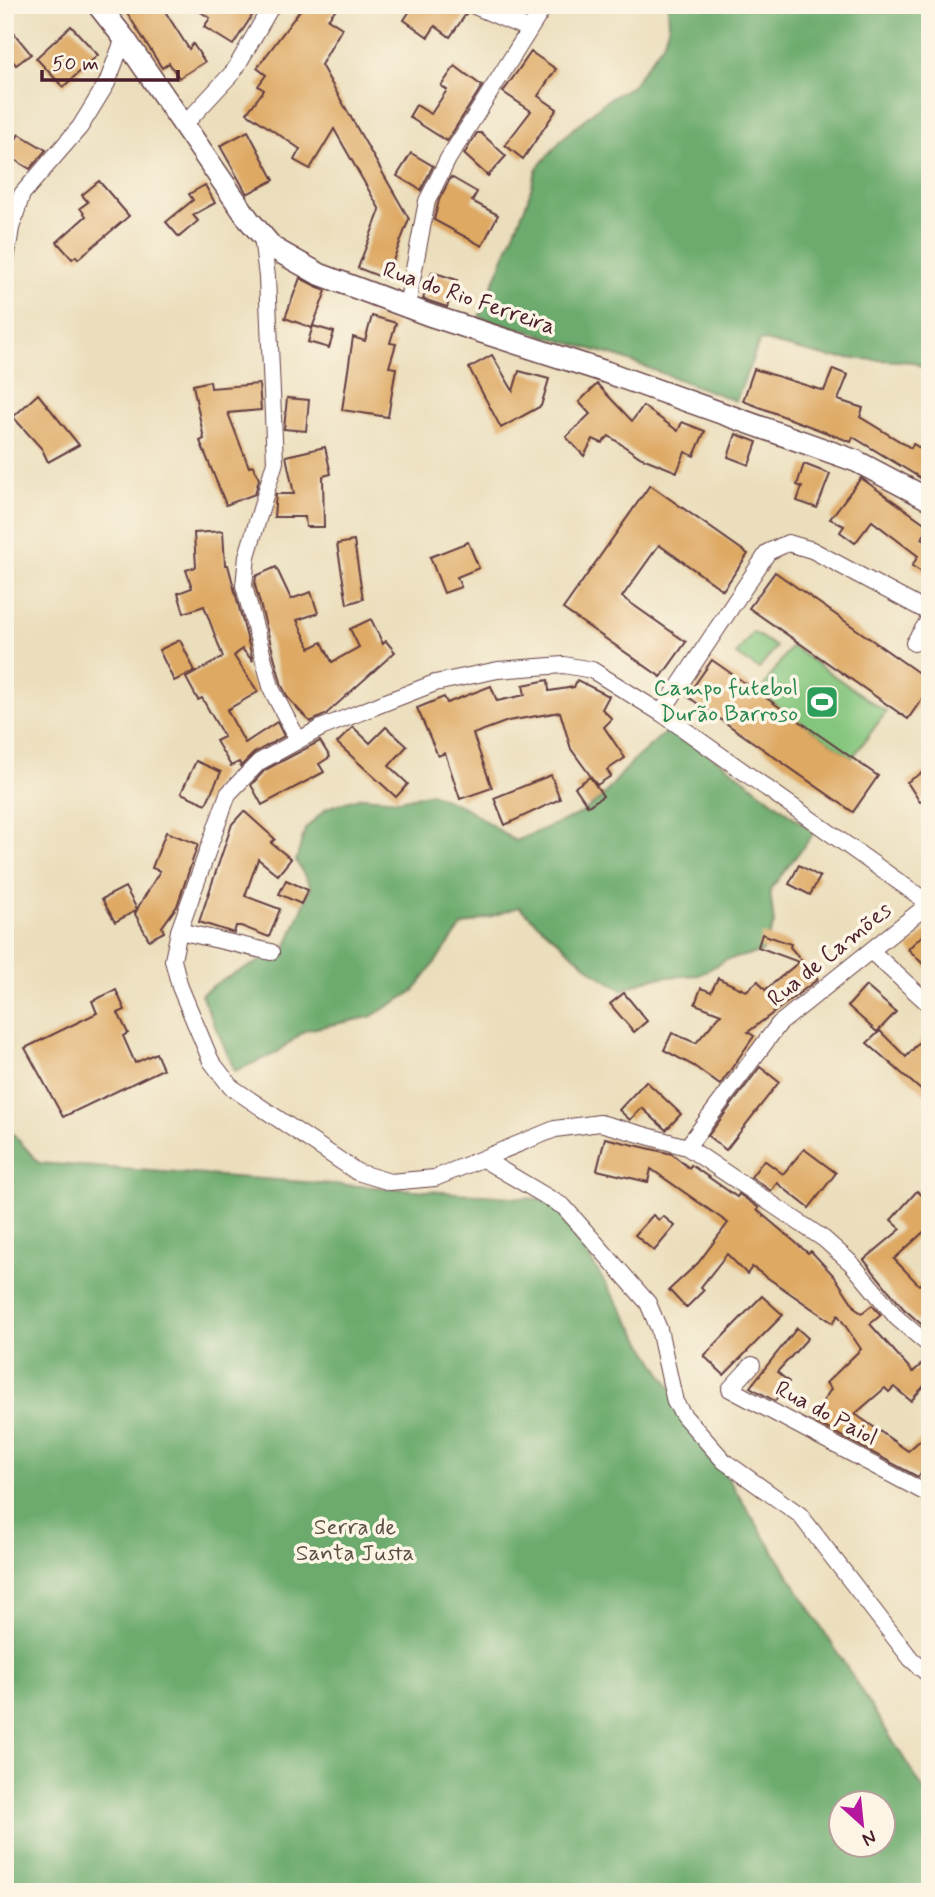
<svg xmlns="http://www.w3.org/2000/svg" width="935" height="1897" font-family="Mynerve,sans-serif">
	<rect width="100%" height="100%" fill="#fcf5e5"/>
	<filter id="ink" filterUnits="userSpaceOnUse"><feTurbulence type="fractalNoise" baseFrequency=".0143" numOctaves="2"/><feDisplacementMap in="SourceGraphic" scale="14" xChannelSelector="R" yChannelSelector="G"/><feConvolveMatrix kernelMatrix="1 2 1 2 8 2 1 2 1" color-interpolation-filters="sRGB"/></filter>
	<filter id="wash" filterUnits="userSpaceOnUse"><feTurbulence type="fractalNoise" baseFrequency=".00686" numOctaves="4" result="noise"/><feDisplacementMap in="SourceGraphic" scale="28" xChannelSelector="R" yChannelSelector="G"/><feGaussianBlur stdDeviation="1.57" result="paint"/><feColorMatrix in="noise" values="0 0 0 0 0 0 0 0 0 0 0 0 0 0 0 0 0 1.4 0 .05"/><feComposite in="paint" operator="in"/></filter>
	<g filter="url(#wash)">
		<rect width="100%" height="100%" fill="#ebdebc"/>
		<g fill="#85c67e" stroke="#687254" stroke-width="2">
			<path d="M753,632L776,647L759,669L736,655Z"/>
			<path d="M791,646L886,712L852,758L759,693Z"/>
		</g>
		<g fill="#6cab6d" stroke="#5b654c" stroke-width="2" fill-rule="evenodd">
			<path d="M668,5H930V371L913,362L828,357L760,340L736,401L619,357L479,317L527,202L537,168L564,137L607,100L631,87L663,43L669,25Z"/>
			<path d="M670,728L730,768L814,833L770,890L774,924L762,952L726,960L699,975L652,978L622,990L594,972L519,907L462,926L414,991L370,1017L306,1030L275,1054L235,1071L201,994L220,981L286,948L311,887L296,861L305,829L327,808L362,797L400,800L431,793L466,808L515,841L582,813L601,798L633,761Z"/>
			<path d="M5,1125L39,1163L553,1200L930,1800V1892H5ZM841,1802H883V1844H841Z"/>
		</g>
		<g id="blocks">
			<g fill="#dea964">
				<path d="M122,5H161L189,49L193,44L205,62L179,78L169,63L162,68Z"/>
				<path d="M190,5H259L233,45L204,27L210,18Z"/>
				<path d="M304,5H339L328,19L342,28L321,65L409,219L386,279L358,268L380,210L334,129L310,169L294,160L300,149L247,113L264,90L258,86L266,75L257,68Z"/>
				<path d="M414,5H447L466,14L450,37L435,26L428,37L404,20Z"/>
				<path d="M5,22L31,54L16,65L5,51Z"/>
				<path d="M71,26L98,55L63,87L36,58Z"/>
				<path d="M531,52L556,69L538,96L557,109L523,159L505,145L531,111L503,92Z"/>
				<path d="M455,66L482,86L447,141L409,117L416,105L431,114L447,90L441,86Z"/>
				<path d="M248,131L274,180L247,194L220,146Z"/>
				<path d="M477,133H481L506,156L488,176L464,154Z"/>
				<path d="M19,134L46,150L30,169L7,155Z"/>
				<path d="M411,153L433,166L421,190L397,176Z"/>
				<path d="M451,177L477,192L472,201L498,215L482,246L434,220L439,200Z"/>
				<path d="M99,181L129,216L78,259L76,256L72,259L57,242L86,216L80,208L88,202L82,195Z"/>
				<path d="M205,185L215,203L193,215L198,221L179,237L166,222L193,200L189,194Z"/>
				<path d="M432,272L457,280L447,307L423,299Z"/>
				<path d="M300,278L326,291L312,328L285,318Z"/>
				<path d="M372,316L396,323L390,343L396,344L389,367L396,368L388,417L342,410L353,337L365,341Z"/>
				<path d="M313,326L334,332L329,348L308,342Z"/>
				<path d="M492,355L513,391L519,371L549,379L541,406L501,428L469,368Z"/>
				<path d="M754,369L824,391L833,369L848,375L838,400L863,408L860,417L911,448L913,444L930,454V470L924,480L853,437L851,442L743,401Z"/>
				<path d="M210,381L211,388L259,384L261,410L228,413L249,467L253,465L259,479L255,494L226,505L200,441L204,439L193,385Z"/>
				<path d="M597,384L632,421L643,406L678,431L682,422L705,431L694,456L685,452L677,472L640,457L609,436L602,443L593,439L584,456L566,437L590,414L579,402Z"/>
				<path d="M38,394L79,445L48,462L42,449L13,417Z"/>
				<path d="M287,398L309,400L306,431L284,429Z"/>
				<path d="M736,434L757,442L749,465L728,457Z"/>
				<path d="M325,447L331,474L323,476L324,527H306L305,517H274L276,494H294L286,456Z"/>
				<path d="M804,464L830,474L817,508L797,501L802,487L797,485Z"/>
				<path d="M861,478L930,527L922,538L926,541L930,535V577L912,566L918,556L872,521L855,543L840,532L844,526L830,519Z"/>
				<path d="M650,485L748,554L723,590L659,545L622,597L686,642L661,677L563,609Z"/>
				<path d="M223,531L225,565H228L253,661L242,649L234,656L258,692L227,710L245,743L277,722L284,736L254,753L241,766L239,762L231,766L216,741L224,737L202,698L198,700L186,678L223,657L204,606L184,613L178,593L192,588L186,570L196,567L194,533Z"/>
				<path d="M354,541L363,599L347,604L337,544Z"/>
				<path d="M468,542L479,568L457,577L461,587L444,593L430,557Z"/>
				<path d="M276,567L291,599L311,592L318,613L297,620L310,648L322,642L332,662L359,647L350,629L371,619L383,644L386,641L395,652L325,715L310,722L288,698L282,686L255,585L256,576Z"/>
				<path d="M775,572L930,681V687L908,719L749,608Z"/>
				<path d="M180,640L195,671L174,681L159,650Z"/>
				<path d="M712,660L878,776L853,812L687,696Z"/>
				<path d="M548,680L549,691L574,687L577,680L609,696L602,709L612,719L604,727L625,758L607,770L611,776L597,785L571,749L560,712L508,721L473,734L492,788L460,799L445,753L438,756L417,708L444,697L447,703L491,686L497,701L525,695L523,685Z"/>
				<path d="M353,727L370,743L386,727L407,746L389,766L408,784L396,797L337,743Z"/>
				<path d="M320,741L330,757L319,764L324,772L262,805L251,785L265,770Z"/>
				<path d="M196,761L221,772L206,804L181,793Z"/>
				<path d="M930,768V796L920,802L907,782Z"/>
				<path d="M551,775L560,799L505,825L494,798Z"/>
				<path d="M590,777L603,796L588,806L575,787Z"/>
				<path d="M244,811L275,839L271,843L291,859L278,875L258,859L245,896L280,909L269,937L241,926H236L234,933L199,922L232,824Z"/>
				<path d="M166,832L198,844L177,906L162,927L164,932L149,940L135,914L137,910L115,922L102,899L125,887L137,909L160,871L152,868Z"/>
				<path d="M799,865L820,877L810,895L789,884Z"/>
				<path d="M286,880L308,890L301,904L279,894Z"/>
				<path d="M930,928V971L908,949Z"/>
				<path d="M762,934L791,944L790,947L818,979L748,1032L754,1036L720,1085L694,1066L664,1050L672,1033L696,1043L721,1014L695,1004L701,988L711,992L718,978L746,991L758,981L765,990L799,962L758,947Z"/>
				<path d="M866,986L896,1012L877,1032L848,1006Z"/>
				<path d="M116,990L125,1010L118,1013L128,1033L123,1036L135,1063L156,1053L163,1069L63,1117L25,1048L97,1013L92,1001Z"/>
				<path d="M624,993L647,1021L634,1032L610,1004Z"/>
				<path d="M930,1030V1098L867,1043L880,1031L906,1057Z"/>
				<path d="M760,1067L779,1082L726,1150L708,1136Z"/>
				<path d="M646,1081L681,1114L666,1130L642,1108L630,1120L619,1110Z"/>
				<path d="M605,1138L672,1154L689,1168L691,1165L737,1197L739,1194L759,1208L757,1210L808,1253L811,1251L835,1277L857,1310L862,1313L872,1305L881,1315L870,1324L913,1372L930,1356V1379L911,1401L894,1387L889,1392L885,1388L855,1414L908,1451L930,1432V1460L918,1477L811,1420L831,1389L826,1383L861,1349L838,1315L833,1323L752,1267L747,1274L727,1254L701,1287L704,1290L686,1308L669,1290L698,1263L728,1223L651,1169L648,1182L597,1170Z"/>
				<path d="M804,1149L836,1173L809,1208L777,1183L771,1191L751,1177L764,1160L783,1174Z"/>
				<path d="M917,1191L930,1202V1226L894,1259L919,1285L930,1276V1332L903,1308L864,1260L901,1229L891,1220Z"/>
				<path d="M653,1215L659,1220L663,1216L675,1226L654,1251L635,1235Z"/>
				<path d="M762,1296L783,1315L724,1375L704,1356Z"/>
				<path d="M797,1328L808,1338L777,1372L789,1382L775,1401L750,1387Z"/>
			</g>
		</g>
	</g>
	<g filter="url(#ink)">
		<use href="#blocks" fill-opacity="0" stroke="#623c41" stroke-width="2"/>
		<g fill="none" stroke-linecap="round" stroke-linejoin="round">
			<defs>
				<g id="minor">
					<path d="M472,5L528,29"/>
					<path d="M184,125L234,71L272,5"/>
					<path d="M262,236L267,277L275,462L247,556L244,586L272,690L298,740"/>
					<path d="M5,266L11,228L22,194L80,127L107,83L124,38"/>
					<path d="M407,306L427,201L448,159L545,5"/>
					<path d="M914,643L930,618"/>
					<path d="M661,713L768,552L788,543L812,550L930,613"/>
					<path d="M930,904L661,713L592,670L564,665L498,670L435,683L381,704L321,728L259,762L228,794L179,931L173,960L180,987L211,1061L231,1087L357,1172L390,1182L435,1178L555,1129L600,1123L687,1147L824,1239L852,1264L897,1318L930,1346"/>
					<path d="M179,931L271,952"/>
					<path d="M872,952L930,1005"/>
					<path d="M687,1147L779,1024L930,903"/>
					<path d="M483,1159L564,1207L648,1303L659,1329L675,1402L684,1416L724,1461L800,1515L911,1659L930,1676"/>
					<path d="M752,1365L730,1389L930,1495"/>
				</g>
				<path id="tertiary" d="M98,5L124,38L249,220L273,248L319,274L429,315L606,372L856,461L930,500"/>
			</defs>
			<use href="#minor" stroke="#623c41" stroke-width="18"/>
			<use href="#tertiary" stroke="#623c41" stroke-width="24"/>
			<use href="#minor" stroke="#fff" stroke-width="16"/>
			<use href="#tertiary" stroke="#fff" stroke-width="21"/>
		</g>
	</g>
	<defs>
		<symbol id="stadium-square" viewBox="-11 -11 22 22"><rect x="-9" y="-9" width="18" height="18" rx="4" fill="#2e9e5b" stroke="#fcf5e5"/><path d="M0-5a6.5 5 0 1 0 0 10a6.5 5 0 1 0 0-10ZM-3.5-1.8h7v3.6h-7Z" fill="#fff"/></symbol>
	</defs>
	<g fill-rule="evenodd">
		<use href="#stadium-square" x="803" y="683" width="38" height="38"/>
	</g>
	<g text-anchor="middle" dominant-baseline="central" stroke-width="7" stroke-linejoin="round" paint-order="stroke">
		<g font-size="23" fill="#4a1f2b" stroke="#fcf5e5">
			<text transform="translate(469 299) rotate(19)">Rua do Rio Ferreira</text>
			<text transform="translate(830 955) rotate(-39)">Rua de Camões</text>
			<text transform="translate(826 1414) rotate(28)">Rua do Paiol</text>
		</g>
		<g font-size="23" fill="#27864d" stroke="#fcf5e5" text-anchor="end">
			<text x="798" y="689">Campo futebol<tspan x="798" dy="26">Durão Barroso</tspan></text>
		</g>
		<g font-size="23" fill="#5c5144" stroke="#fcf5e5">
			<text x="355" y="1528">Serra de<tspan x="355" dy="26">Santa Justa</tspan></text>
		</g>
	</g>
	<rect width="935" height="1897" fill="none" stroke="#fcf5e5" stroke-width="28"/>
	<g transform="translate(862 1824) rotate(153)"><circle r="33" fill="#fcf5e5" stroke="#b59f9b" stroke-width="2"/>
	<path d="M0-5L12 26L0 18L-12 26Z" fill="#b5179e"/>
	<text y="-10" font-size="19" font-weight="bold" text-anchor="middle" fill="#4a1f2b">N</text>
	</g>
	<path d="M42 70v10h136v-10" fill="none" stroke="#4a1f2b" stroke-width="3.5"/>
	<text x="52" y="70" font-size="21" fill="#4a1f2b" stroke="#fcf5e5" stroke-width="5" paint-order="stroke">50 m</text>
</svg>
